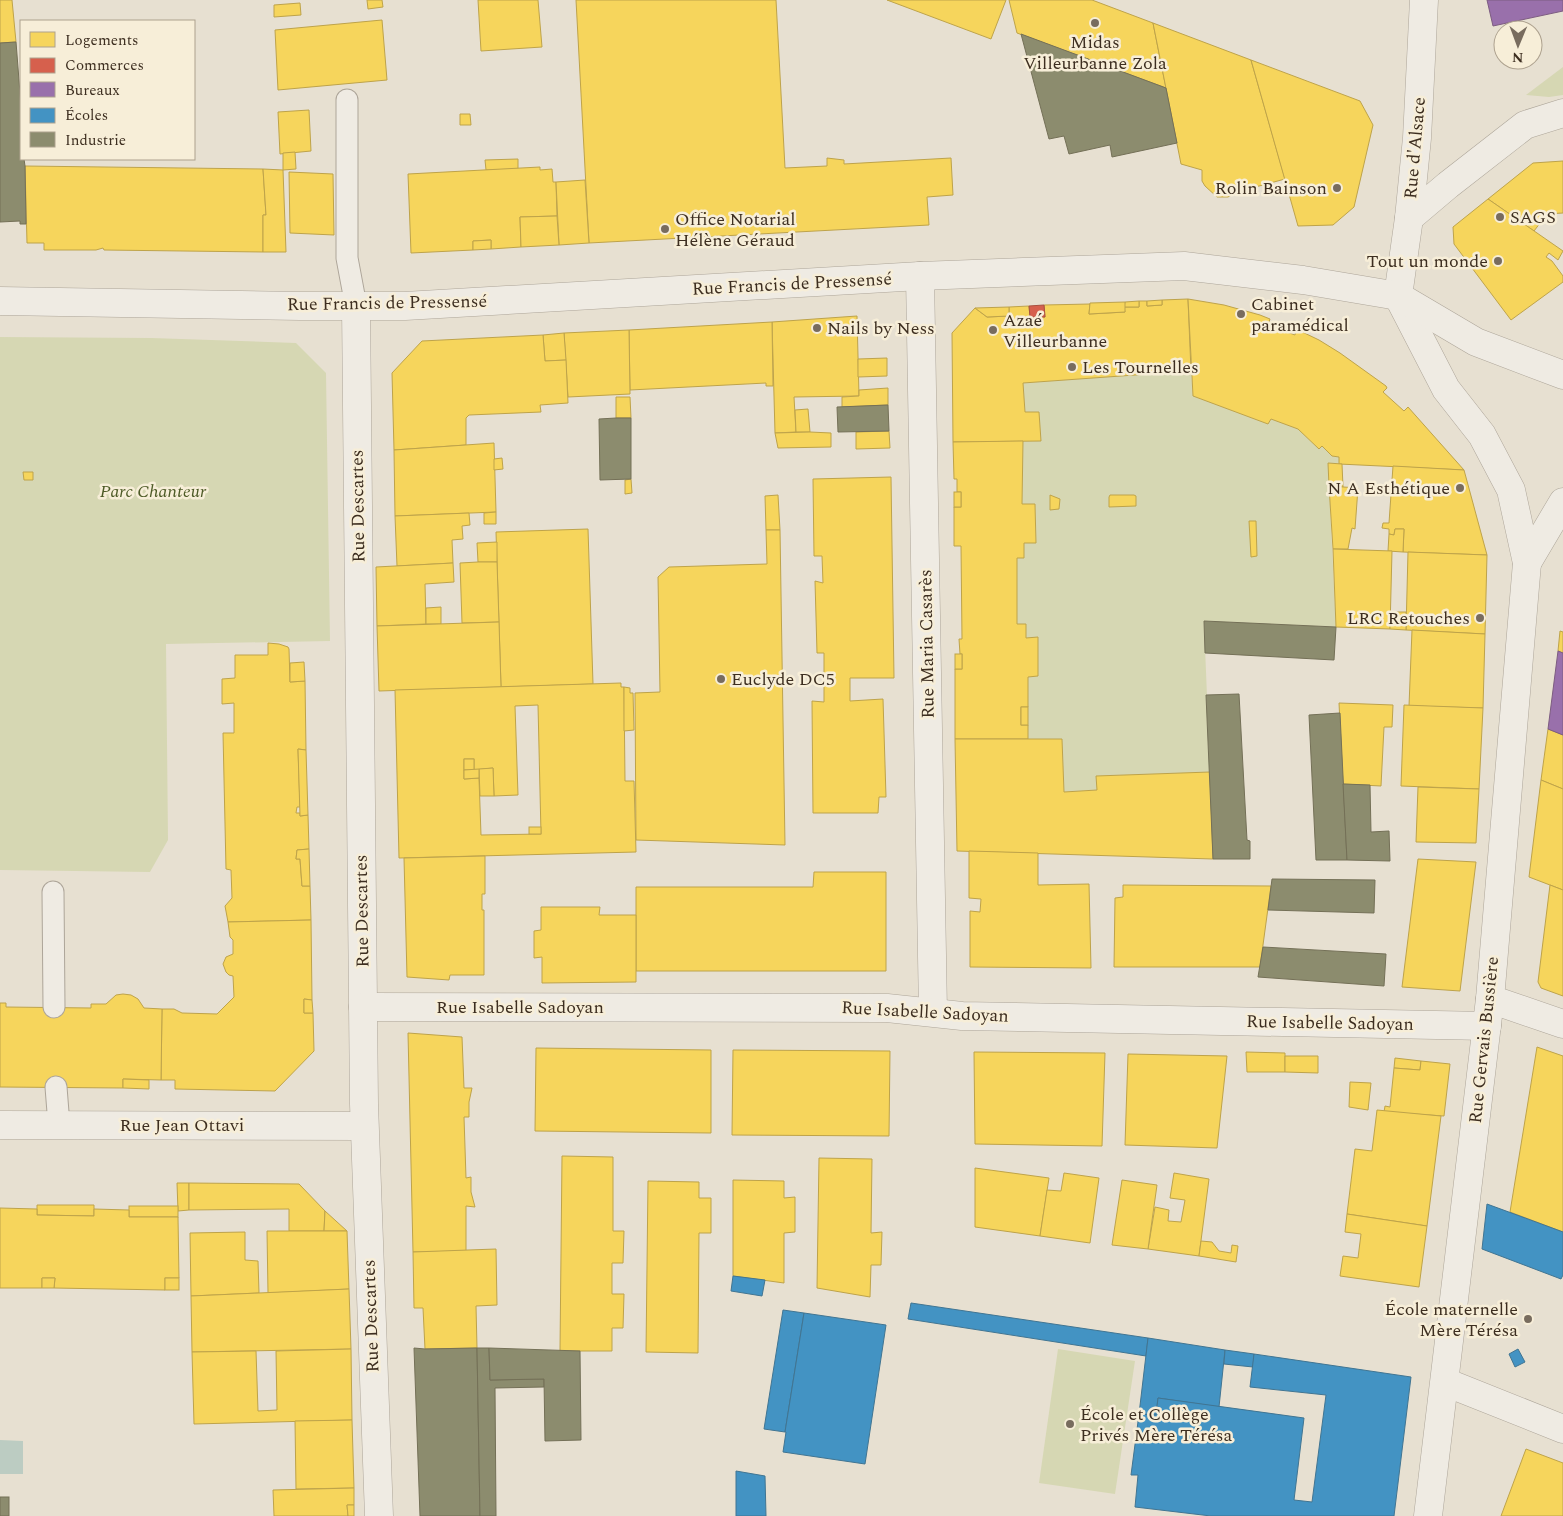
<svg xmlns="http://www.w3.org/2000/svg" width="1563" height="1516" font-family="Spectral,serif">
	<rect width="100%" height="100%" fill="#e7e0d1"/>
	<g fill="#d6d7b3">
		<path d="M1563,67V95L1549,97L1526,95Z"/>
		<path d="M0,337L151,338L296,343L326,373L330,641L166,644L168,840L150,872L0,870Z"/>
		<path d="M1191,371L1193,396L1268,424L1271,419L1298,429L1319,449L1322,446L1332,456L1339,457V464L1328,463L1336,627L1204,621L1210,772L1097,776V790L1064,792L1062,739H1028V677L1038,676V638H1026L1017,624V558H1024V543L1036,542L1035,504H1022L1023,441L1041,440L1039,412H1025L1023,383Z"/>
		<path d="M1058,1349L1135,1361L1115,1494L1039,1483Z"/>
	</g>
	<path fill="#bcccc2" d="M0,1440L23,1441V1474H0Z"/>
	<g fill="#f6d55c" stroke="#bea34a" fill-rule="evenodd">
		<path d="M0,0H12L16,42L0,43Z"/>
		<path d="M367,0H382L383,7L368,9Z"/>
		<path d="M478,0H538L542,47L481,51Z"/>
		<path d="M576,0H776L785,168L827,166V158L844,160V164L951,158L953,195L927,197L929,225L589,243Z"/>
		<path d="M887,0H1006L991,39Z"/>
		<path d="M1009,0H1092L1153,23L1166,88L1017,33Z"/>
		<path d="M300,3L301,15L274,17V5Z"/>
		<path d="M382,20L387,80L278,90L275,30Z"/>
		<path d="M1153,23L1251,60L1285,179L1237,192L1228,197H1217L1205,186L1202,181V170L1181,164Z"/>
		<path d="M1251,60L1360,101L1373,125L1354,207L1333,225L1298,226Z"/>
		<path d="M309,110L311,151L280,154L278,112Z"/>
		<path d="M460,114H470L471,125H460Z"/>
		<path d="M295,152L296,169L283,170V153Z"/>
		<path d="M518,159V169L486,170L485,160Z"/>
		<path d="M1563,161V213L1547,214L1534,231L1488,199L1533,163Z"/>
		<path d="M25,166L263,169L266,215H263V252L104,250L103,248L96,250H44V243H27Z"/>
		<path d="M540,167V170L552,169L553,182H556L557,216L520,217L521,247L491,249V240L473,241V250L411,253L408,174Z"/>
		<path d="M263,169L283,170L286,252H263V215H266Z"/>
		<path d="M289,172L333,174L334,235L290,233Z"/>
		<path d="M585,180L589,243L559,245L556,182Z"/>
		<path d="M1488,199L1563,251L1558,260L1549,253L1546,257L1552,261L1563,276V282L1511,320L1454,244L1453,227Z"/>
		<path d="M557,216L559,245L521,247L520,217Z"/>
		<path d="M491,240V249L473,250V241Z"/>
		<path d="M1188,299L1191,371L1023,383L1025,412H1039L1041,441L953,442L952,333L975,308L987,317L1009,316V307L1029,306L1030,317H1045L1044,305L1090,304L1089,314L1125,312L1124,307H1139V301H1147V306L1162,305V300Z"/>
		<path d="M1188,299L1224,305L1260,315L1270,319L1268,325L1295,335L1296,329L1319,340L1340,353L1386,386L1387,388L1383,392L1404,411L1408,407L1464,470L1339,464V457L1332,456L1322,446L1319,449L1298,429L1271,419L1268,424L1193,396Z"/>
		<path d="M1162,300V305L1147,306V301Z"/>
		<path d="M1139,301V307H1124L1125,302Z"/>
		<path d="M1125,302V312L1089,314L1090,303Z"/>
		<path d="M1009,307V316L987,317L975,308Z"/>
		<path d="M857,316L859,396L794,397L796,432L775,433L772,322Z"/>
		<path d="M772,322L773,386H766V383L630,390L629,330Z"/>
		<path d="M629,330L630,394L568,397L564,333Z"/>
		<path d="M564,333L566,360L545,361L543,335Z"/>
		<path d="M543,335L545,361L566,360L568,403L540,405L541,412L469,415L466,418V445L394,450L392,373L422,341Z"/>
		<path d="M887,358V376L858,377V359Z"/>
		<path d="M888,388V405L842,407V397L859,396V390Z"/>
		<path d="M616,397H630L631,418H616Z"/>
		<path d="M808,409L810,432H796L795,410Z"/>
		<path d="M889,431L890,448L856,449V432Z"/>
		<path d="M810,432L831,433V447L778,448L775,433Z"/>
		<path d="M1023,441L1022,504H1035L1036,543H1024V558H1017V624H1026V638L1038,637V676L1028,677V707H1021V725H1028V739H955V669H962V654H960L959,639H962L961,546H954V507H961V492H957V479H954L953,442Z"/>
		<path d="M494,443L496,512L395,516L394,450Z"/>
		<path d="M502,458L503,469L494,470V459Z"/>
		<path d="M1328,463L1342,464L1343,487L1329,486Z"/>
		<path d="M1393,466L1464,470L1487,555L1403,552L1404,529H1395L1394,535L1389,534V529L1382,528L1383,523H1389Z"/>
		<path d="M23,472H33V480H24Z"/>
		<path d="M891,477L894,678H850V701L883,699L886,797H879L878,813H813L812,701L824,702V653H817L815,581L823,583L822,556H814L813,479Z"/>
		<path d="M631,479L632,493L625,494V480Z"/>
		<path d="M1329,486L1358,488L1355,529L1352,528L1348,549H1333Z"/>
		<rect x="954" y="492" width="7" height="15"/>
		<path d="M778,495L780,530H766L765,496Z"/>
		<path d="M1050,495L1060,499L1059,509L1050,510Z"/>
		<path d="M1110,495H1134L1136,496V506L1109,507V497Z"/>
		<path d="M496,512V524H484V513Z"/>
		<path d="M469,513L470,525L462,526L463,539L452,540L453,563L397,566L395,516Z"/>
		<path d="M1249,521H1256L1257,556L1251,557Z"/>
		<path d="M588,529L593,684L501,687L496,532Z"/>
		<path d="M1395,529H1404L1403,552L1388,551L1389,534L1394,535Z"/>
		<path d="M766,530H780L785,845L636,840L635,693L660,692L658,577L669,567L767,564Z"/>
		<path d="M497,542V562H478L477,543Z"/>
		<path d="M1333,549L1392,551L1390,629L1336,627Z"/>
		<path d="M1408,552L1487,555L1485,634L1406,630Z"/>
		<path d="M478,562H497L499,622L462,623L460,563Z"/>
		<path d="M453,563L454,582L425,584L426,624L377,626L376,567Z"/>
		<path d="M441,607V624H426V608Z"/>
		<path d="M1390,612H1406V630L1390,629Z"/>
		<path d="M499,622L501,687L379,691L377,626Z"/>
		<path d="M1412,630L1485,634L1483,708L1409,706Z"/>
		<path d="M1560,631L1563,632V653L1558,651Z"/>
		<path d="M268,643L279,644L288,647L289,649L290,682L305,681L306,750L298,749L300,807H297L296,813H300V816L308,815L309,849L297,850L296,859H300L302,886H310L311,920L228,922L225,906L232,898L231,870L226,869L223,733H234V703L222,704V679L235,678V655H268Z"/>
		<rect x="955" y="654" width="7" height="15"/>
		<path d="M304,662L305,681L290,682V663Z"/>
		<path d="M621,683V687H624L625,781H634L636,852L399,858L395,690ZM538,705L541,834L481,835L479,778L464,779V759H474V770L493,768L494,796L518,795L515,706Z"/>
		<path d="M624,687L630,688V693H633L634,730L624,731Z"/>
		<path d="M1339,703L1393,705L1392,727H1384L1381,786L1343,784Z"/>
		<path d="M1404,705L1483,708L1479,789L1401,786Z"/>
		<rect x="1021" y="707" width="7" height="18"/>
		<path d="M1548,729L1563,735V789L1541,780Z"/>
		<path d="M955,739H1062L1064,792L1097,790L1096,776L1210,772L1213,859L957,851Z"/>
		<path d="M298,749L306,750L308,815L300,816Z"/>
		<rect x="464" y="759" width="10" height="11"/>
		<path d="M493,768L494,796H480L479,769Z"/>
		<path d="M479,769V778L464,779V770Z"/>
		<path d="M1541,780L1563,789V890L1529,877Z"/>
		<path d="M1418,787L1479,789L1476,843L1416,842Z"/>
		<rect x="529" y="827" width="12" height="7"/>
		<path d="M309,849L310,886H302L300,859H296L297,850Z"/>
		<path d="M969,851L1038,853V885L1089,884L1091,968L970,967V911L980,912L981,899L969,898Z"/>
		<path d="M485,856V894H482V910H484V975H450L449,980L407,977L404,858Z"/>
		<path d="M1418,859L1476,862L1460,991L1402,987Z"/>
		<path d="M814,872H886V971H636V887H813Z"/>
		<path d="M1123,885L1271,886L1260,967H1114L1115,898L1123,897Z"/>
		<path d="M1550,885L1563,890V996L1541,988L1538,982Z"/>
		<path d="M541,907H600L599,915H636V982L542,983V957L534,958V931L541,930Z"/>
		<path d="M311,920L312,1000L304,999V1013H313L314,1051L275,1091L175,1089V1080H161L162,1009H174L182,1013L217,1014L234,997L233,976L229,975L226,972L223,964L226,957L233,954V940L230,937L228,922Z"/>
		<path d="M123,994L131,995L138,999L144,1008L162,1009L161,1080L123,1079V1088L0,1087V1003H6V1007L91,1008V1004H106L116,995Z"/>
		<path d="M304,999L312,1000L313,1013H304Z"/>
		<path d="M408,1033L462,1037L464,1088H472L469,1102V1117H464L466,1178L471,1177V1192L475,1207L466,1206V1251L413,1252Z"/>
		<path d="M1537,1047L1563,1056V1232L1510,1212Z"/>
		<path d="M536,1048L711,1050V1133L535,1131Z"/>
		<path d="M733,1050L890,1051L889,1136L732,1135Z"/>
		<path d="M974,1052L1105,1053L1102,1146L975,1144Z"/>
		<path d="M1246,1052L1285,1053V1072H1247Z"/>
		<path d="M1128,1054L1227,1056L1217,1148L1125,1145Z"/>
		<path d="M1285,1056H1318V1073L1285,1072Z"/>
		<path d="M1395,1058L1421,1061L1420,1070L1394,1068Z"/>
		<path d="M1421,1061L1450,1064L1444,1116L1384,1112L1385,1106L1390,1107L1394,1068L1420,1070Z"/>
		<path d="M123,1079L149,1080V1089L123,1088Z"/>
		<path d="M1350,1082L1371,1083L1368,1110L1349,1107Z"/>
		<path d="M1377,1110L1441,1116L1427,1226L1347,1214L1355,1149L1372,1151Z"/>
		<path d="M562,1156L613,1157V1231H624L623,1263H612V1294H624L623,1328H612V1351H560Z"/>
		<path d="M819,1158L872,1159L871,1233L882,1232L881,1265H871L870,1297L817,1288Z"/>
		<path d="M975,1168L1049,1178L1040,1236L975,1227Z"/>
		<path d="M1064,1173L1099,1178L1090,1243L1040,1236L1047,1190L1061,1191Z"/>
		<path d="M1174,1173L1209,1179L1199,1256L1148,1249L1155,1207L1169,1210L1168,1221L1181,1222L1185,1200L1170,1198Z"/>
		<path d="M733,1180L784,1181V1198L795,1197V1232L784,1233V1283L733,1276Z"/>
		<path d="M1122,1180L1157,1185L1148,1249L1112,1245Z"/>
		<path d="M648,1181L699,1182V1198H711V1233H699L698,1353L646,1352Z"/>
		<path d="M177,1183H189V1210L178,1211Z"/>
		<path d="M189,1183L299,1184L325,1211L324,1231H289V1209L189,1210Z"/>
		<path d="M37,1205H94V1216L37,1215Z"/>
		<rect x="129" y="1206" width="49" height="11"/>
		<path d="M0,1208L37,1209V1215L94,1216V1209L129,1210V1217H178L179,1278H165V1290L54,1288L55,1278H42V1288H0Z"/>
		<path d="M325,1211L347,1231H324Z"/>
		<path d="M1347,1214L1427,1226L1419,1287L1340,1276L1343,1256L1358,1258L1361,1234L1345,1232Z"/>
		<path d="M267,1231H347L349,1289L268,1293Z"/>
		<path d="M245,1232V1260L258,1261L259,1293L191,1296L190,1233Z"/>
		<path d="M1201,1241L1212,1242L1219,1251L1231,1253L1232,1245L1238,1246L1236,1262L1199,1256Z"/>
		<path d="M496,1249L497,1305L476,1306L477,1348L425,1349L423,1308H414L413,1252Z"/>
		<path d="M42,1278H55L54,1288H42Z"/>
		<rect x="165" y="1278" width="14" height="12"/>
		<path d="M349,1289L351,1349L192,1352L191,1296Z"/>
		<path d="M351,1349L352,1420L194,1424L192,1352L256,1351L258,1411L277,1410L276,1351Z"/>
		<path d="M352,1420L354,1488L296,1489L295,1421Z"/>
		<path d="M1526,1449L1563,1463V1516H1501Z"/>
		<path d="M354,1488V1505H347L348,1516H354H274L273,1490Z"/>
		<path d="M347,1505H354V1516H348Z"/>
	</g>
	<path fill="#d6604d" stroke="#a85140" d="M1044,305L1045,317H1030L1029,306Z"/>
	<g fill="#9970ab" stroke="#7d5c81">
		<path d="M1487,0H1563V11L1493,26Z"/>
		<path d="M1558,651L1563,653V735L1548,729Z"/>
	</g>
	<g fill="#4393c3" stroke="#417592">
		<path d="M1487,1204L1563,1232V1275L1561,1279L1482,1249Z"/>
		<path d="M733,1276L765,1280L762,1296L731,1291Z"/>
		<path d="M911,1303L1148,1338L1146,1356L908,1319Z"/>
		<path d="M783,1310L804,1313L785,1432L764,1429Z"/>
		<path d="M804,1313L886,1325L865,1464L783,1452L786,1432H785Z"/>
		<path d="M1148,1338L1225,1350L1219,1407L1158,1398L1156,1415L1139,1414Z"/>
		<path d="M1518,1349L1525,1362L1515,1367L1509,1354Z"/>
		<path d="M1225,1350L1254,1354L1253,1367L1224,1364Z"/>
		<path d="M1254,1354L1411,1377L1394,1516H1211L1135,1507L1138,1475H1131L1139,1414L1156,1415L1158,1398L1304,1418L1294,1500L1312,1502L1326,1395L1250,1387Z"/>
		<path d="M736,1471L765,1476L766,1516H736Z"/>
	</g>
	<g fill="#8c8c6e" stroke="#747057">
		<path d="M1021,34L1166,88L1177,143L1112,157L1110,145L1069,154L1064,136L1049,139Z"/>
		<path d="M16,42L21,106V159H24L25,166L26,224H20V221L0,222V43Z"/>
		<path d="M888,405L889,431L838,432L837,407Z"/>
		<path d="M616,418H631V479L600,480L599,419Z"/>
		<path d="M1204,621L1336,627L1334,660L1205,653Z"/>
		<path d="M1239,694L1247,840L1250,841V859H1213L1206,695Z"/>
		<path d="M1340,713L1347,860H1316L1309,715Z"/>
		<path d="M1343,784L1370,785L1371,832L1389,831L1390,861L1347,860Z"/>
		<path d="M1272,879L1375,880L1374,913L1268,910Z"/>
		<path d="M1263,947L1386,954L1384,986L1258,977Z"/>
		<path d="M414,1348L425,1349L477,1348L480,1516H420Z"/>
		<path d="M477,1348H489L490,1380L544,1379V1387L495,1388L496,1516H480Z"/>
		<path d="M489,1348L580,1351L581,1440L545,1441L544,1379L490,1380Z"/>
		<rect x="0" y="1497" width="9" height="19"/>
	</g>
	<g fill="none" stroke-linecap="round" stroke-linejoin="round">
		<defs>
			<g id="service">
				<path d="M347,100V258L356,306"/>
				<path d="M53,892L54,1007"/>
				<path d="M56,1087L59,1125"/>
			</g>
			<g id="pedestrian">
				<path d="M1409,218L1448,185L1525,125L1563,113"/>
				<path d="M1527,563L1563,502"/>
			</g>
			<g id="minor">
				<path d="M920,276L933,1012"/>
				<path d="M1398,296L1446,389L1482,435L1511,490L1527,563L1490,999L1428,1516"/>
				<path d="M356,306L364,1104L379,1516"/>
				<path d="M1490,999L1563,1024"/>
				<path d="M363,1007L887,1008L962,1016L1487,1026"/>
				<path d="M0,1125L364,1126"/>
				<path d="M1445,1382L1563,1429"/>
			</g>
			<g id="tertiary">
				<path d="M1398,296L1409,218L1417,138L1424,0"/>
				<path d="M0,301L300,306H405L920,276L1184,266L1303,280L1398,296L1476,342L1563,375"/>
			</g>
		</defs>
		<use href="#service" stroke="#ada599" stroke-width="23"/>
		<use href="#pedestrian" stroke="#ada599" stroke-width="29"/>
		<use href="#minor" stroke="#ada599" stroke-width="29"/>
		<use href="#tertiary" stroke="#ada599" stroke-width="29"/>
		<use href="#service" stroke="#efebe3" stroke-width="21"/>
		<use href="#pedestrian" stroke="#efebe3" stroke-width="28"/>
		<use href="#minor" stroke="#efebe3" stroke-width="28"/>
		<use href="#tertiary" stroke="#efebe3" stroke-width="28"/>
	</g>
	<g fill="#786c5e" stroke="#f7eed8" stroke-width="2">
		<circle cx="1095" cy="23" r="5"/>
		<circle cx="1337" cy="188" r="5"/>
		<circle cx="1500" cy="217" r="5"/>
		<circle cx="665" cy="229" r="5"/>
		<circle cx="1498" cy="261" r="5"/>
		<circle cx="1241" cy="314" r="5"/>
		<circle cx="817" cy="328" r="5"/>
		<circle cx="993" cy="330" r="5"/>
		<circle cx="1072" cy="367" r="5"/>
		<circle cx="1460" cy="488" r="5"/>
		<circle cx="1480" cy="618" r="5"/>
		<circle cx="721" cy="679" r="5"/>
		<circle cx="1528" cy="1319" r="5"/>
		<circle cx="1070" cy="1424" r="5"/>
	</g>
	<g text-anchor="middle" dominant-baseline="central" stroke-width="5" stroke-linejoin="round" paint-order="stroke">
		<g font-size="18" fill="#3d2e20" stroke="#f7eed8" text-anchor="start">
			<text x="1095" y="42" text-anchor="middle">Midas<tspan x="1095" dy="21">Villeurbanne Zola</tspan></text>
			<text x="1327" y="188" text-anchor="end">Rolin Bainson</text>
			<text x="1510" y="217">SAGS</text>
			<text x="675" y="219">Office Notarial<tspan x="675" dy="21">Hélène Géraud</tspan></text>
			<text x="1488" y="261" text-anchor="end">Tout un monde</text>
			<text x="1251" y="304">Cabinet<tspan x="1251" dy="21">paramédical</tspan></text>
			<text x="1003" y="320">Azaé<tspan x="1003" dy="21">Villeurbanne</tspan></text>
			<text x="827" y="328">Nails by Ness</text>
			<text x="1082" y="367">Les Tournelles</text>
			<text x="1450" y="488" text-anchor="end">N A Esthétique</text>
			<text x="1470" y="618" text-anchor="end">LRC Retouches</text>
			<text x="731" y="679">Euclyde DC5</text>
			<text x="1518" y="1309" text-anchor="end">École maternelle<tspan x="1518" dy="21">Mère Térésa</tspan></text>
			<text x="1080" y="1414">École et Collège<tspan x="1080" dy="21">Privés Mère Térésa</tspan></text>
		</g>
		<g font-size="18" fill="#3d2e20" stroke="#f7eed8">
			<text transform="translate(1415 148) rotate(-85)">Rue d'Alsace</text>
			<text transform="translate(792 284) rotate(-3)">Rue Francis de Pressensé</text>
			<text transform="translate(387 303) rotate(-1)">Rue Francis de Pressensé</text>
			<text transform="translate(358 506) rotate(-91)">Rue Descartes</text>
			<text transform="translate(927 644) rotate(-91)">Rue Maria Casarès</text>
			<text transform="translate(362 911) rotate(-91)">Rue Descartes</text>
			<text x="520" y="1007">Rue Isabelle Sadoyan</text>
			<text transform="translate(925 1012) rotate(3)">Rue Isabelle Sadoyan</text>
			<text transform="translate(1330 1023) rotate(1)">Rue Isabelle Sadoyan</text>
			<text transform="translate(1484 1040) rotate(-84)">Rue Gervais Bussière</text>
			<text x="182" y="1125">Rue Jean Ottavi</text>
			<text transform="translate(371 1316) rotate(-92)">Rue Descartes</text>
		</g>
		<g font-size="18" font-style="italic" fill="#4d5a26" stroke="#f7eed8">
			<text x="153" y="491">Parc Chanteur</text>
		</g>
	</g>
	<rect x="20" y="20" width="175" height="140" fill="#f7eed8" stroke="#ada18e"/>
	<rect x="30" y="32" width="25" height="15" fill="#f6d55c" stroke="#ada18e"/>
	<text x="65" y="45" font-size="15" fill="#3d2e20">Logements</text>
	<rect x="30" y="58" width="25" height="15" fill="#d6604d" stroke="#ada18e"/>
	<text x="65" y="70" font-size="15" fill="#3d2e20">Commerces</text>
	<rect x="30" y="82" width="25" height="15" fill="#9970ab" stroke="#ada18e"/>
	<text x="65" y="95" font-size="15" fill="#3d2e20">Bureaux</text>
	<rect x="30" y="108" width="25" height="15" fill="#4393c3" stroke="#ada18e"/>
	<text x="65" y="120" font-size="15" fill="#3d2e20">Écoles</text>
	<rect x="30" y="132" width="25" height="15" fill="#8c8c6e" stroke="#ada18e"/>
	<text x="65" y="145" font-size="15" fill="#3d2e20">Industrie</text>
	<g transform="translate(1518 45) rotate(181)"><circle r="24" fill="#f7eed8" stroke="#ada18e"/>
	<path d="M0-4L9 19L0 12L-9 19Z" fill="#786c5e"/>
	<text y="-8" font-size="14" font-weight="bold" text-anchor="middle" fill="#3d2e20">N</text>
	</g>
</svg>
